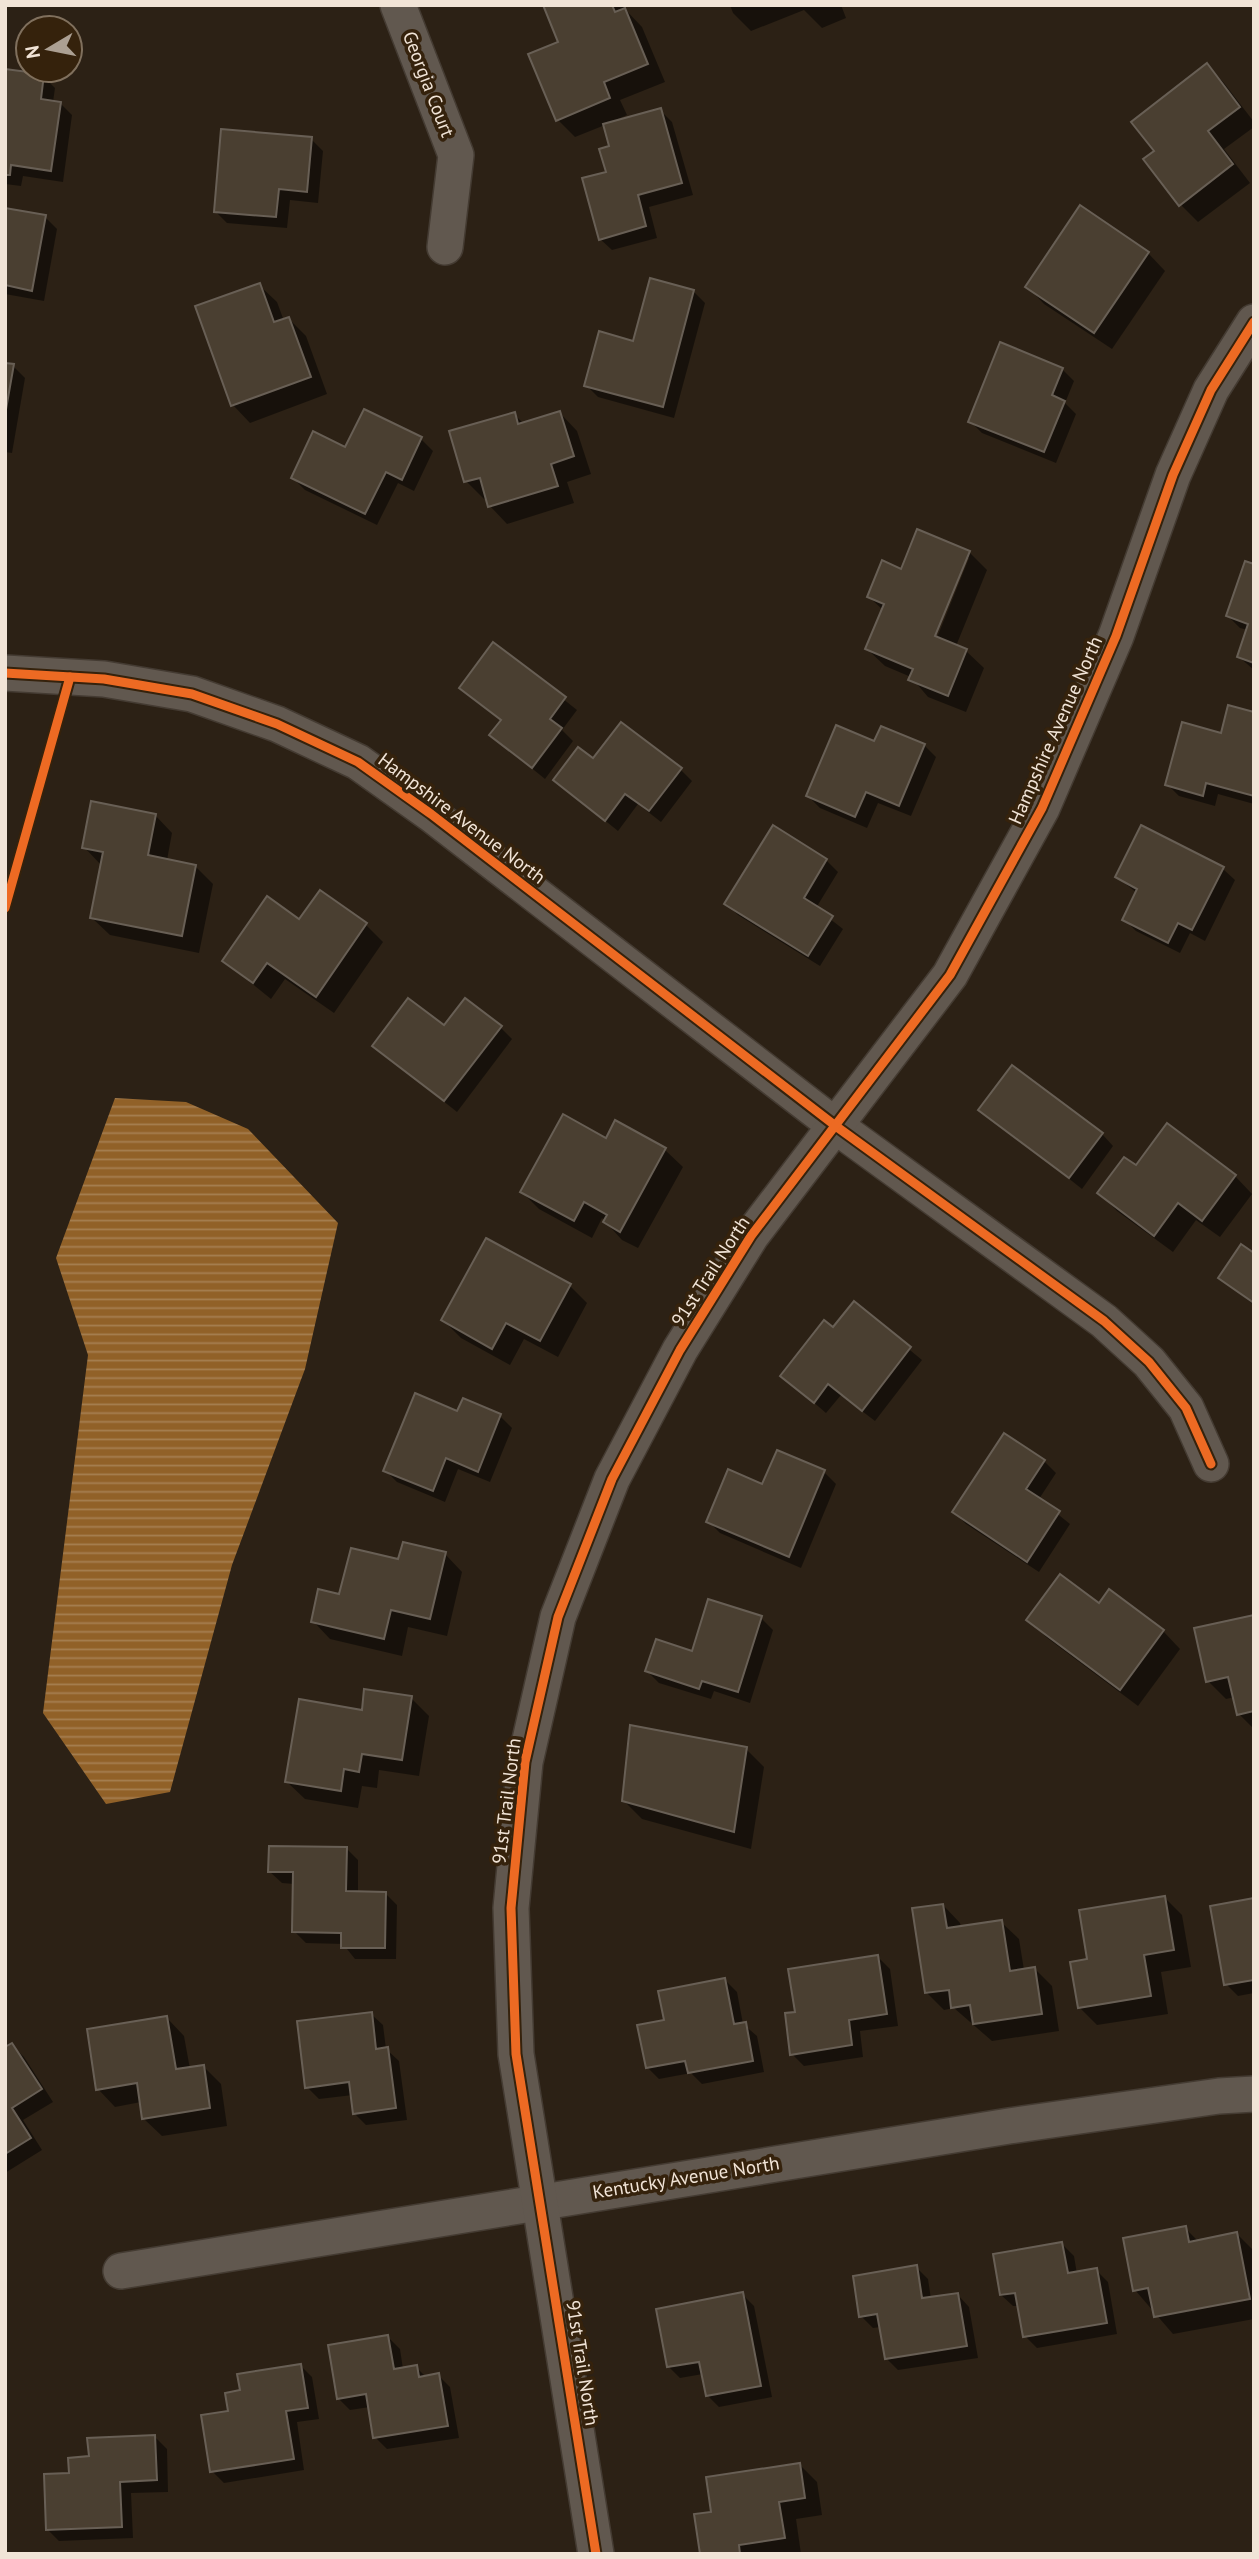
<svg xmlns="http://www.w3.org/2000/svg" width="1259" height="2559" font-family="'PT Sans',sans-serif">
	<defs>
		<pattern id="water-rules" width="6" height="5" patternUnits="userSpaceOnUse" patternTransform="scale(1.75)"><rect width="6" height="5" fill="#916128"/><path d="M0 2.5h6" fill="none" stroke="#a67f51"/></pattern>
	</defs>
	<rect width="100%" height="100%" fill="#2c2115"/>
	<path fill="url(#water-rules)" d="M115,1098L186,1102L248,1129L338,1223L305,1369L232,1565L170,1792L106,1804L43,1713L88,1355L56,1258Z"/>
	<g fill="#0007" fill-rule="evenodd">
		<path d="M545,5H621L642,27L665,82L620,100L627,115L618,119L660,110L672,122L693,195L649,207L657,238L612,250L600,239L611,148L605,125L575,137L558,120L560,43Z"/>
		<path d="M730,5H841L846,18L822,28L804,10L751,31L733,13Z"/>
		<path d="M1207,65L1224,83L1254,122V127L1224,149L1250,183L1198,222L1181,205L1156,151Z"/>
		<path d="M5,71L43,76L55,88L53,102L60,103L72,115L63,182L23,176L21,186L5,184Z"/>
		<path d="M311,139L323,151L318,203L290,200L287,228L227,223L215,211Z"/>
		<path d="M5,209L45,217L57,229L44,301L5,294Z"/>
		<path d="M1148,253L1165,271L1112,349L1044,304L1027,286Z"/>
		<path d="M259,285L277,302L284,321L289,319L306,336L327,394L250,423L233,405Z"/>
		<path d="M693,291L705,303L674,418L598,397L586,385Z"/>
		<path d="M5,364L13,366L25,378L12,453L5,452Z"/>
		<path d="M1062,369L1074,381L1065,403L1076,414L1056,463L982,433L970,421Z"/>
		<path d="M560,413L577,431L591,474L567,482L574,503L507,524L490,506L487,498L484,499L466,481L514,414L524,424Z"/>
		<path d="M421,439L433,451L414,491L398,483L377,525L305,490L293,478L346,449Z"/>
		<path d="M969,552L987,570L956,646L966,651L984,668L966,712L928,697L911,677L885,666L867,649L883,610L869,597L902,571ZM965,558H969L934,645L930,643Z"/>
		<path d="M1254,566V670L1239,657L1248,630L1240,628L1228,616Z"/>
		<path d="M494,644L577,710L562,730L573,741L545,779L491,735L502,721L461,688Z"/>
		<path d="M1254,714V804L1218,794L1215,806L1179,796L1167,784L1222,735Z"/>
		<path d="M875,743L924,745L936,757L911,816L878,803L867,828L820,808L808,796Z"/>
		<path d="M680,769L692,781L661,822L638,804L618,831L555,780Z"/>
		<path d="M155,815L172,833L167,860L195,866L213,884L199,953L110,935L92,918L102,866L84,847Z"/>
		<path d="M774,827L826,860L838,872L816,908L843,929L820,966L738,915L727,904Z"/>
		<path d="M1223,869L1235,880L1205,941L1190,933L1180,953L1136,931L1124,919L1137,893L1117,877Z"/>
		<path d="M320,892L366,925L383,942L334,1013L285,979L271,999L224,961L300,921Z"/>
		<path d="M444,1027H500L512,1039L457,1112L374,1046Z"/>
		<path d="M981,1109L1102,1134L1113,1146L1082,1189Z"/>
		<path d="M616,1123L665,1150L683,1167L638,1248L622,1240L602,1218L592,1238L539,1209L522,1192L607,1141Z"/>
		<path d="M1137,1167L1235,1176L1252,1194L1220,1237L1196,1220L1173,1252L1117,1211L1100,1193Z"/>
		<path d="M1254,1255V1305L1220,1278Z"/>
		<path d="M570,1286L587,1303L558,1357L524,1339L510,1365L461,1338L443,1320Z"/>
		<path d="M854,1304L922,1360L875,1421L841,1395L826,1413L783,1376L834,1330Z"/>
		<path d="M458,1413L500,1416L512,1428L490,1482L458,1469L445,1502L397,1482L385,1470Z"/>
		<path d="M1044,1461L1056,1473L1039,1499L1070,1524L1039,1572L966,1524L954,1512Z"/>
		<path d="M824,1472L836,1484L801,1568L720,1533L708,1521L763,1486Z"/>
		<path d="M445,1554L462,1572L447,1636L408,1627L402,1656L330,1639L313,1621L341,1597L399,1561Z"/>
		<path d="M1099,1605L1163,1631L1180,1649L1138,1706L1046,1637L1029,1619Z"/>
		<path d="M1254,1616V1729L1239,1714L1235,1697L1226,1699L1208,1681Z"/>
		<path d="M761,1618L773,1630L750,1703L714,1691L711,1699L659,1683L647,1671L693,1653Z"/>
		<path d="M411,1698L429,1716L419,1776L379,1770L377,1788L362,1786L358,1808L305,1799L287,1782L363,1712Z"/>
		<path d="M746,1749L764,1767L751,1849L642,1819L624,1801Z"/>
		<path d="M346,1848L358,1860V1893H385L397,1905L396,1959H355L343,1944L306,1943L294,1931V1884L282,1883L270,1872Z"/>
		<path d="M1165,1898L1182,1915L1191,1967L1161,1972L1168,2014L1097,2025L1079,2007Z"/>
		<path d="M1254,1900V1993L1238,1996L1226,1984Z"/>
		<path d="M943,1905L960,1923L961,1928L1001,1922L1019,1939L1024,1970L1035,1969L1052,1986L1059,2031L992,2041L954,2008L944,2010L926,1992Z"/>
		<path d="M878,1957L890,1969L898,2026L860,2031L863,2057L804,2066L792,2054L797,2013Z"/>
		<path d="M725,1980L737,1992L743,2024L757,2036L764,2072L702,2084L691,2073L659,2079L647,2067L666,2021Z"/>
		<path d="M371,2014L383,2025L386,2049L399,2061L407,2120L366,2125L354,2113L353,2095L319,2099L307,2087Z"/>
		<path d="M167,2018L184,2036L190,2069L203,2066L221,2084L227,2126L162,2136L144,2119L141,2102L115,2107L98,2089Z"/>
		<path d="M12,2045L24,2057L53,2102L23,2120L42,2150L5,2173V2049Z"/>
		<path d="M1185,2228L1199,2242L1237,2234L1254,2251V2319L1173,2334L1135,2290Z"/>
		<path d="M1062,2244L1074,2256L1077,2274L1096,2270L1108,2282L1117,2334L1037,2348L1025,2336L1019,2306H1013L1001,2295Z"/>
		<path d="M916,2267L928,2279L931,2299L958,2295L969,2307L978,2358L898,2370L886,2358L881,2327L873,2328L861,2316Z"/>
		<path d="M742,2294L754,2306L772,2397L719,2407L707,2395L703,2374L680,2378L669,2367Z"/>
		<path d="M388,2337L400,2349L403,2369L416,2367L426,2377L438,2375L450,2387L459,2438L387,2449L375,2437L370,2407L350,2410L338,2398Z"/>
		<path d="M301,2366L312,2377L319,2419L297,2422L304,2470L224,2483L212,2471L230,2412L242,2392Z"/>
		<path d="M155,2437L167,2449L168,2492L131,2493L133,2538L59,2541L48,2530L70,2475L90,2458Z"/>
		<path d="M799,2464L817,2482L822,2515L796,2519L801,2554H702L713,2513Z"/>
	</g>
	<g fill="#4a3f31" stroke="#685f55" stroke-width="2">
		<path d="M543,5H612L615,12L625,8L648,64L604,82L610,98L556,121L528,54L558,42Z"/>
		<path d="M1207,63L1240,107L1208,131L1233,164L1179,206L1143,159L1154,151L1131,122Z"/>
		<path d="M5,69L44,74L41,99L61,102L51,171L11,165L10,175H5Z"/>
		<path d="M661,108L682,183L638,195L646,226L599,240L582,178L606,172L599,149L609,146L603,124Z"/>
		<path d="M221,129L312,137L307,192L279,189L276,217L214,212Z"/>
		<path d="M1080,205L1149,252L1094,333L1025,287Z"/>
		<path d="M5,208L46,215L32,291L5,285Z"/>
		<path d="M650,278L694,290L663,407L584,386L599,331L633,341Z"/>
		<path d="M260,283L274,322L289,317L311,377L231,406L195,306Z"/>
		<path d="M1000,342L1063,368L1052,395L1065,401L1044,452L968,422Z"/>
		<path d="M5,363L14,364L5,415Z"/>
		<path d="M364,409L422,437L402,480L386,472L365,514L291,478L313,431L345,447Z"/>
		<path d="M560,411L574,456L551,464L558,486L488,507L480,478L464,482L449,431L515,412L518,424Z"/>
		<path d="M917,529L970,551L935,636L967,649L948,696L908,680L913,669L865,649L884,604L867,597L882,560L901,569Z"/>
		<path d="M1245,561L1254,564V663L1237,657L1248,624L1226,616Z"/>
		<path d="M493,642L566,697L550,719L562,728L532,768L489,735L501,720L459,688Z"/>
		<path d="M1228,705L1254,712V796L1206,783L1203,796L1165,785L1182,722L1221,733Z"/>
		<path d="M621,722L682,768L649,811L625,794L605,821L553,780L578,747L593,758Z"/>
		<path d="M836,725L874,741L881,726L925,744L899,806L866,792L855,817L806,796Z"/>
		<path d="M91,801L156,814L148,855L196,865L182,936L90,918L103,852L82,848Z"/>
		<path d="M773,825L827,859L804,898L833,916L808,956L724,904Z"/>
		<path d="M1141,825L1224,867L1192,930L1178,923L1168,943L1122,920L1137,889L1115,877Z"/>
		<path d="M320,890L367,923L316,997L267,963L253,983L222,961L267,896L299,919Z"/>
		<path d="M408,998L444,1025L465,998L502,1026L444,1101L372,1046Z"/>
		<path d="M1012,1065L1103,1133L1069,1178L978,1110Z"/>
		<path d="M563,1114L606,1138L615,1120L666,1148L620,1232L603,1222L607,1215L584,1202L574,1221L520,1192Z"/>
		<path d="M1167,1123L1236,1175L1202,1221L1178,1203L1154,1236L1097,1193L1124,1157L1136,1165Z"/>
		<path d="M486,1238L571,1284L540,1341L506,1323L492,1349L441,1320Z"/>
		<path d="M1241,1244L1254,1253V1303L1218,1278Z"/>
		<path d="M854,1301L911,1347L862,1411L828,1384L814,1403L780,1376L824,1320L833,1327Z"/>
		<path d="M415,1393L457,1411L463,1398L501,1414L478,1472L446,1458L433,1491L383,1471Z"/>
		<path d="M1004,1433L1045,1460L1026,1489L1060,1511L1027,1562L952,1512Z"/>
		<path d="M777,1450L825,1470L789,1557L706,1522L728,1469L762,1484Z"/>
		<path d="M403,1542L446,1552L430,1619L391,1610L384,1639L311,1622L318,1589L339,1594L351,1548L398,1559Z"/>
		<path d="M1060,1574L1099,1603L1109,1589L1164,1630L1120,1690L1026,1620Z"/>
		<path d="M708,1599L762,1616L738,1692L702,1681L699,1689L645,1671L656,1639L692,1651Z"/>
		<path d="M1254,1615V1711L1237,1715L1228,1677L1206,1682L1194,1628Z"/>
		<path d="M364,1689L412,1696L402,1760L362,1754L359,1772L344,1769L341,1791L285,1782L299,1699L362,1710Z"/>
		<path d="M630,1725L747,1747L734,1832L622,1801Z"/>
		<path d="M269,1846L347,1847L346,1891L386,1892L385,1948H341V1933L292,1932L293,1872H268Z"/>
		<path d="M1165,1896L1174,1950L1144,1955L1151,1996L1078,2008L1070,1962L1087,1959L1079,1910Z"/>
		<path d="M1254,1898V1980L1224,1985L1210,1906Z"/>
		<path d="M943,1904L947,1928L1002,1920L1010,1971L1035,1967L1042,2014L973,2024L970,2005L951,2008L949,1990L925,1993L912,1908Z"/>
		<path d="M878,1955L887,2014L849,2020L852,2045L790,2055L785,2013L795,2012L788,1969Z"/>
		<path d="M725,1978L734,2024L746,2022L753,2061L688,2073L685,2061L646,2068L637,2025L664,2020L658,1991Z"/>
		<path d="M372,2012L376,2049L388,2047L396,2108L353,2114L349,2082L305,2088L297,2021Z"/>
		<path d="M167,2016L176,2069L204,2065L210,2108L142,2119L137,2083L96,2090L87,2029Z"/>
		<path d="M12,2043L42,2089L12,2108L31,2138L5,2154V2047Z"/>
		<path d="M1186,2226L1189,2242L1237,2232L1250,2299L1154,2317L1148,2288L1133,2291L1123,2238Z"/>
		<path d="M1062,2242L1068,2273L1097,2268L1107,2323L1023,2337L1015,2293L1000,2295L993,2254Z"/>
		<path d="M917,2265L922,2298L958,2293L967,2346L885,2359L877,2314L859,2317L853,2276Z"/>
		<path d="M743,2292L761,2386L706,2396L699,2362L667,2367L656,2309Z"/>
		<path d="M388,2335L394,2369L417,2365L419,2377L439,2373L448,2426L373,2438L366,2394L337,2399L328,2345Z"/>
		<path d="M301,2364L308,2408L286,2411L294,2459L210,2472L201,2415L228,2411L225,2393L240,2390L237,2374Z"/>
		<path d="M155,2435L157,2480L120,2482L122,2527L46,2530L44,2474L69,2473L68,2458L89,2456L87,2438Z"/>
		<path d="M800,2463L805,2498L779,2502L785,2538L739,2545L740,2554H700L694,2514L711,2512L706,2477Z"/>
	</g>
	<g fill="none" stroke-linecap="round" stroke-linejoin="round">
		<defs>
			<g id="minor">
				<path d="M398,5L456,155L445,247"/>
				<path d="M5,673L104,679L192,694L277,724L358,762L431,814L837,1127L1104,1321L1149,1362L1186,1408L1211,1464"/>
				<path d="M121,2271L1009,2126L1219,2096L1254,2094"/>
				<path d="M596,2554L516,2054L511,1908L525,1762L558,1617L612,1479L680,1350L751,1236L950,975L1042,808L1116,636L1173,475L1211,390L1254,322"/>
			</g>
		</defs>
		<use href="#minor" stroke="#443b32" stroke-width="38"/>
		<use href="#minor" stroke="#61584f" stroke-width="35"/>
		<defs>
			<g id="cycleway">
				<path d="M5,673L104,679L192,694L277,724L358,762L431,814L837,1127L1104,1321L1149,1362L1186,1408L1211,1464"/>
				<path d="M5,908L70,677"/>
				<path d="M596,2554L516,2054L511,1908L525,1762L558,1617L612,1479L680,1350L751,1236L950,975L1042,808L1116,636L1173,475L1211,390L1254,322"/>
			</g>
		</defs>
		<use href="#cycleway" stroke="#35220c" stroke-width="13"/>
		<use href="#cycleway" stroke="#ed6a23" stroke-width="9"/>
	</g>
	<g text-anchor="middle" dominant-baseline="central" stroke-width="7" stroke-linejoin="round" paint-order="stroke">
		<g font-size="19" fill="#f1e4d7" stroke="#35220c">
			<text transform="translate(429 84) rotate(69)">Georgia Court</text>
			<text transform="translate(1055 730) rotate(-66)">Hampshire Avenue North</text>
			<text transform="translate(462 818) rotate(37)">Hampshire Avenue North</text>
			<text transform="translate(710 1271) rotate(-57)">91st Trail North</text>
			<text transform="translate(506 1801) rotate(-83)">91st Trail North</text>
			<text transform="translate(686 2177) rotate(-9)">Kentucky Avenue North</text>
			<text transform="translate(583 2363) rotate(81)">91st Trail North</text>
		</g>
	</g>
	<rect width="1259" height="2559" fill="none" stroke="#f1e4d7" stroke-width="14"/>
	<g transform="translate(49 49) rotate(260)"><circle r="33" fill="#35220c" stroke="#80705d" stroke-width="2"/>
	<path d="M0-5L12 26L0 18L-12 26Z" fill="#aca093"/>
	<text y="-10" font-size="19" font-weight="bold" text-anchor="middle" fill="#f1e4d7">N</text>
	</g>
</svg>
